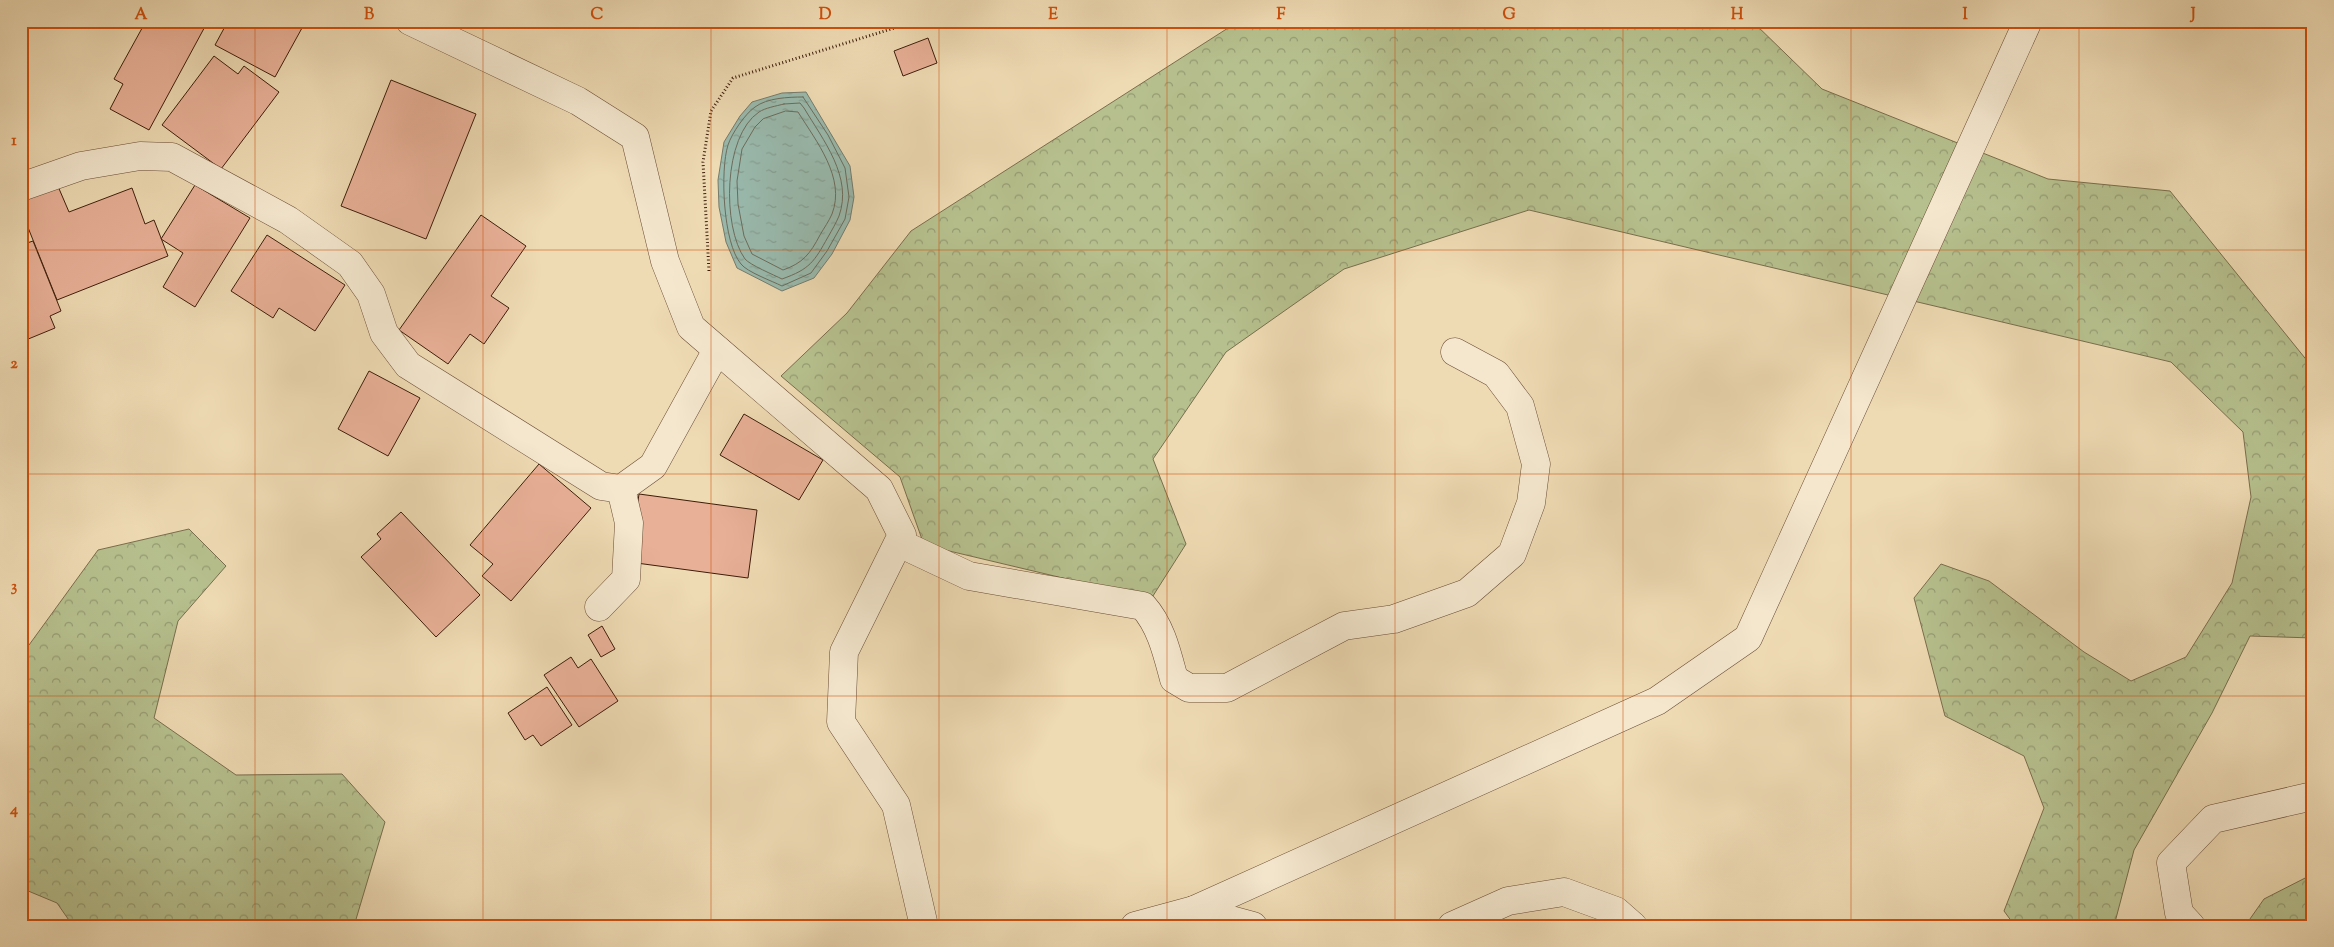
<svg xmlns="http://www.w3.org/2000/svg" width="2334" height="947" font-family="'Sorts Mill Goudy',serif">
	<defs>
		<pattern id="forest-crowns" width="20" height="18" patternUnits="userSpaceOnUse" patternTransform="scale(1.25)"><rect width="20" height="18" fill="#b6c08e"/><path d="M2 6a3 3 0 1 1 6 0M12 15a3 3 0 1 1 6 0" fill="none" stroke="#959b72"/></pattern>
		<pattern id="water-ripples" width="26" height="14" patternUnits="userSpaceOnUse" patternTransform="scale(1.25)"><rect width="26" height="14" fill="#99baae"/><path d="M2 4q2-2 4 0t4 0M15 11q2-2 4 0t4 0" fill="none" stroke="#859f94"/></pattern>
	</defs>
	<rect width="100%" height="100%" fill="#eedab3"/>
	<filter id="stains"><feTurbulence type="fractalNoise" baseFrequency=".004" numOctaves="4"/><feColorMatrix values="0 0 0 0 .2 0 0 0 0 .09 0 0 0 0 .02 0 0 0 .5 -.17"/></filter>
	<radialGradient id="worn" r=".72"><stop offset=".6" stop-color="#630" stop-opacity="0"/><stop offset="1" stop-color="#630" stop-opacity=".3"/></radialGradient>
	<g fill="url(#forest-crowns)" stroke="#7a6e4c">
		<path d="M1239,21H1752L1822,89L2048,179L2170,191L2313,368V638L2250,636L2212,713L2134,850L2114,926H2015L2004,911L2044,808L2024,756L1945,716L1914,598L1941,564L1989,581L2084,652L2131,681L2186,657L2232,583L2251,497L2243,432L2171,362L1529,210L1344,269L1226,352L1153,459L1186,544L1151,599L924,545L900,477L781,376L847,313L911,231Z"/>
		<path d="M189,529L226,566L178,621L154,718L236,775L342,774L385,822L354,926H73L57,903L21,888V646L29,645L98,550Z"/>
		<path d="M2313,874V926H2245L2264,899Z"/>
	</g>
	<path fill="url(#water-ripples)" stroke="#757b6c" d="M806,92L850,166L854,197L850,220L832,254L814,278L782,291L737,268L726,242L719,207L718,180L724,142L740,116L752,102L782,93Z"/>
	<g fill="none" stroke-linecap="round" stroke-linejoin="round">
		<g stroke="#6c6c5c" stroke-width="1">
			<path d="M803,97L828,135L845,168L849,197L845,219L827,251L811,273L782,286C772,281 747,272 741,264C723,243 720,170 728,145C732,133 745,114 755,107C767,98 788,97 803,97Z"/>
			<path d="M784,104L800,103L804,108C823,140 853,177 839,216C836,223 832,230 828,237C814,262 810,269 782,279C774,275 750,265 745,259C722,227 723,136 759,112C765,108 776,106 784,104Z"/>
			<path d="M786,111L798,112C816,141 846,178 832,214C829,221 824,228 820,235C810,254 803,263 783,270L752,254L744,236L738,204L737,181L742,149L755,127L763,119Z"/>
		</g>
	</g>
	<g fill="#e8b097" stroke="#3e1d09">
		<path d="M146,21H208L149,130L110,109L123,84L114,79Z"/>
		<path d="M228,21H289L302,28L275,77L215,45Z"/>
		<path d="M928,38L937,63L903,76L894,51Z"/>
		<path d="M214,56L238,74L244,66L279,92L221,169L162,125Z"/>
		<path d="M391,80L476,114L426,239L341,206Z"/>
		<path d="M57,184L69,212L132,188L145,224L154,220L168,256L57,300L21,210V198Z"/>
		<path d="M195,185L250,218L195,307L163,287L183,253L161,239Z"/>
		<path d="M481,215L526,246L491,296L509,308L484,344L470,334L448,364L399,330Z"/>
		<path d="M267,235L345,285L315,331L279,308L273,318L231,291Z"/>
		<path d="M33,241L61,311L50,316L55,328L21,342V245Z"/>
		<path d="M369,371L420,398L388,456L338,429Z"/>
		<path d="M744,414L823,460L799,500L720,455Z"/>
		<path d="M539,464L591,508L511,601L482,576L493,564L470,545Z"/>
		<path d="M639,494L757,510L748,578L629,562Z"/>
		<path d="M401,512L480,595L436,637L361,557L381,539L377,534Z"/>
		<path d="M602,626L615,649L601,657L588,635Z"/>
		<path d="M571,657L578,668L591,659L618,701L579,727L544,675Z"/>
		<path d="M547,687L572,725L541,746L533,735L525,740L508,713Z"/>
	</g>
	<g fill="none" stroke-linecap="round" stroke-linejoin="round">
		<defs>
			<g id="street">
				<path d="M410,21L578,101L635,137L665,261L691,327L879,489L902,535L844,652L841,722L896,805L924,926"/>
				<path d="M21,187L81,166L140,156L172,157L288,220L350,264L371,294L384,333L408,365L601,486L621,489L653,466L717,350"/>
				<path d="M899,543L969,576L1143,606C1161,626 1167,653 1174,679L1189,688H1227L1344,626L1394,619L1467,593L1512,554L1531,503L1536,464L1520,406L1496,374L1455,352"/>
				<path d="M599,607L626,579L629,523L621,489"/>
				<path d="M1194,910L1657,701L1748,638L2028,21"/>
				<path d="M1135,926L1194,910L1253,926"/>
				<path d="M1452,926L1508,901L1564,892L1616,911L1633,926"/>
				<path d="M2191,926L2179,913L2171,863L2213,819L2313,796"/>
			</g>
		</defs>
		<use href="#street" stroke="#6a4c34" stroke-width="29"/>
		<g stroke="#3e1d09" stroke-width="3" stroke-dasharray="1 2.5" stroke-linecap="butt">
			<path d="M709,271L703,162L711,111L733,78L917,21"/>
			<path d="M21,921L30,926"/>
		</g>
		<use href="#street" stroke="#f4e7ce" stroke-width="28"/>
	</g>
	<path fill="none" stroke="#ce500c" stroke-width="1" stroke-opacity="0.55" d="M255,21V926M483,21V926M711,21V926M939,21V926M1167,21V926M1395,21V926M1623,21V926M1851,21V926M2079,21V926M21,250H2313M21,474H2313M21,696H2313"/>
	<rect width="2334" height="947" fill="none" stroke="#eedab3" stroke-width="55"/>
	<rect x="28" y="28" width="2278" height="892" fill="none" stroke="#ce500c" stroke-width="2"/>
	<g font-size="16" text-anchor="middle" font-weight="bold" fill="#ce500c">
		<text x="141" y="19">A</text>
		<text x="369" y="19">B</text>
		<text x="597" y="19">C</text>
		<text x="825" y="19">D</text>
		<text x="1053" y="19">E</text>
		<text x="1281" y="19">F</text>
		<text x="1509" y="19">G</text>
		<text x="1737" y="19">H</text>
		<text x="1965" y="19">I</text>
		<text x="2193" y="19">J</text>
		<text x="14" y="145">1</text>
		<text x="14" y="368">2</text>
		<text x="14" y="591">3</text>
		<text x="14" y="814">4</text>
	</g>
	<rect width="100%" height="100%" filter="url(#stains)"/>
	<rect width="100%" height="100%" fill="url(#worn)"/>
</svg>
